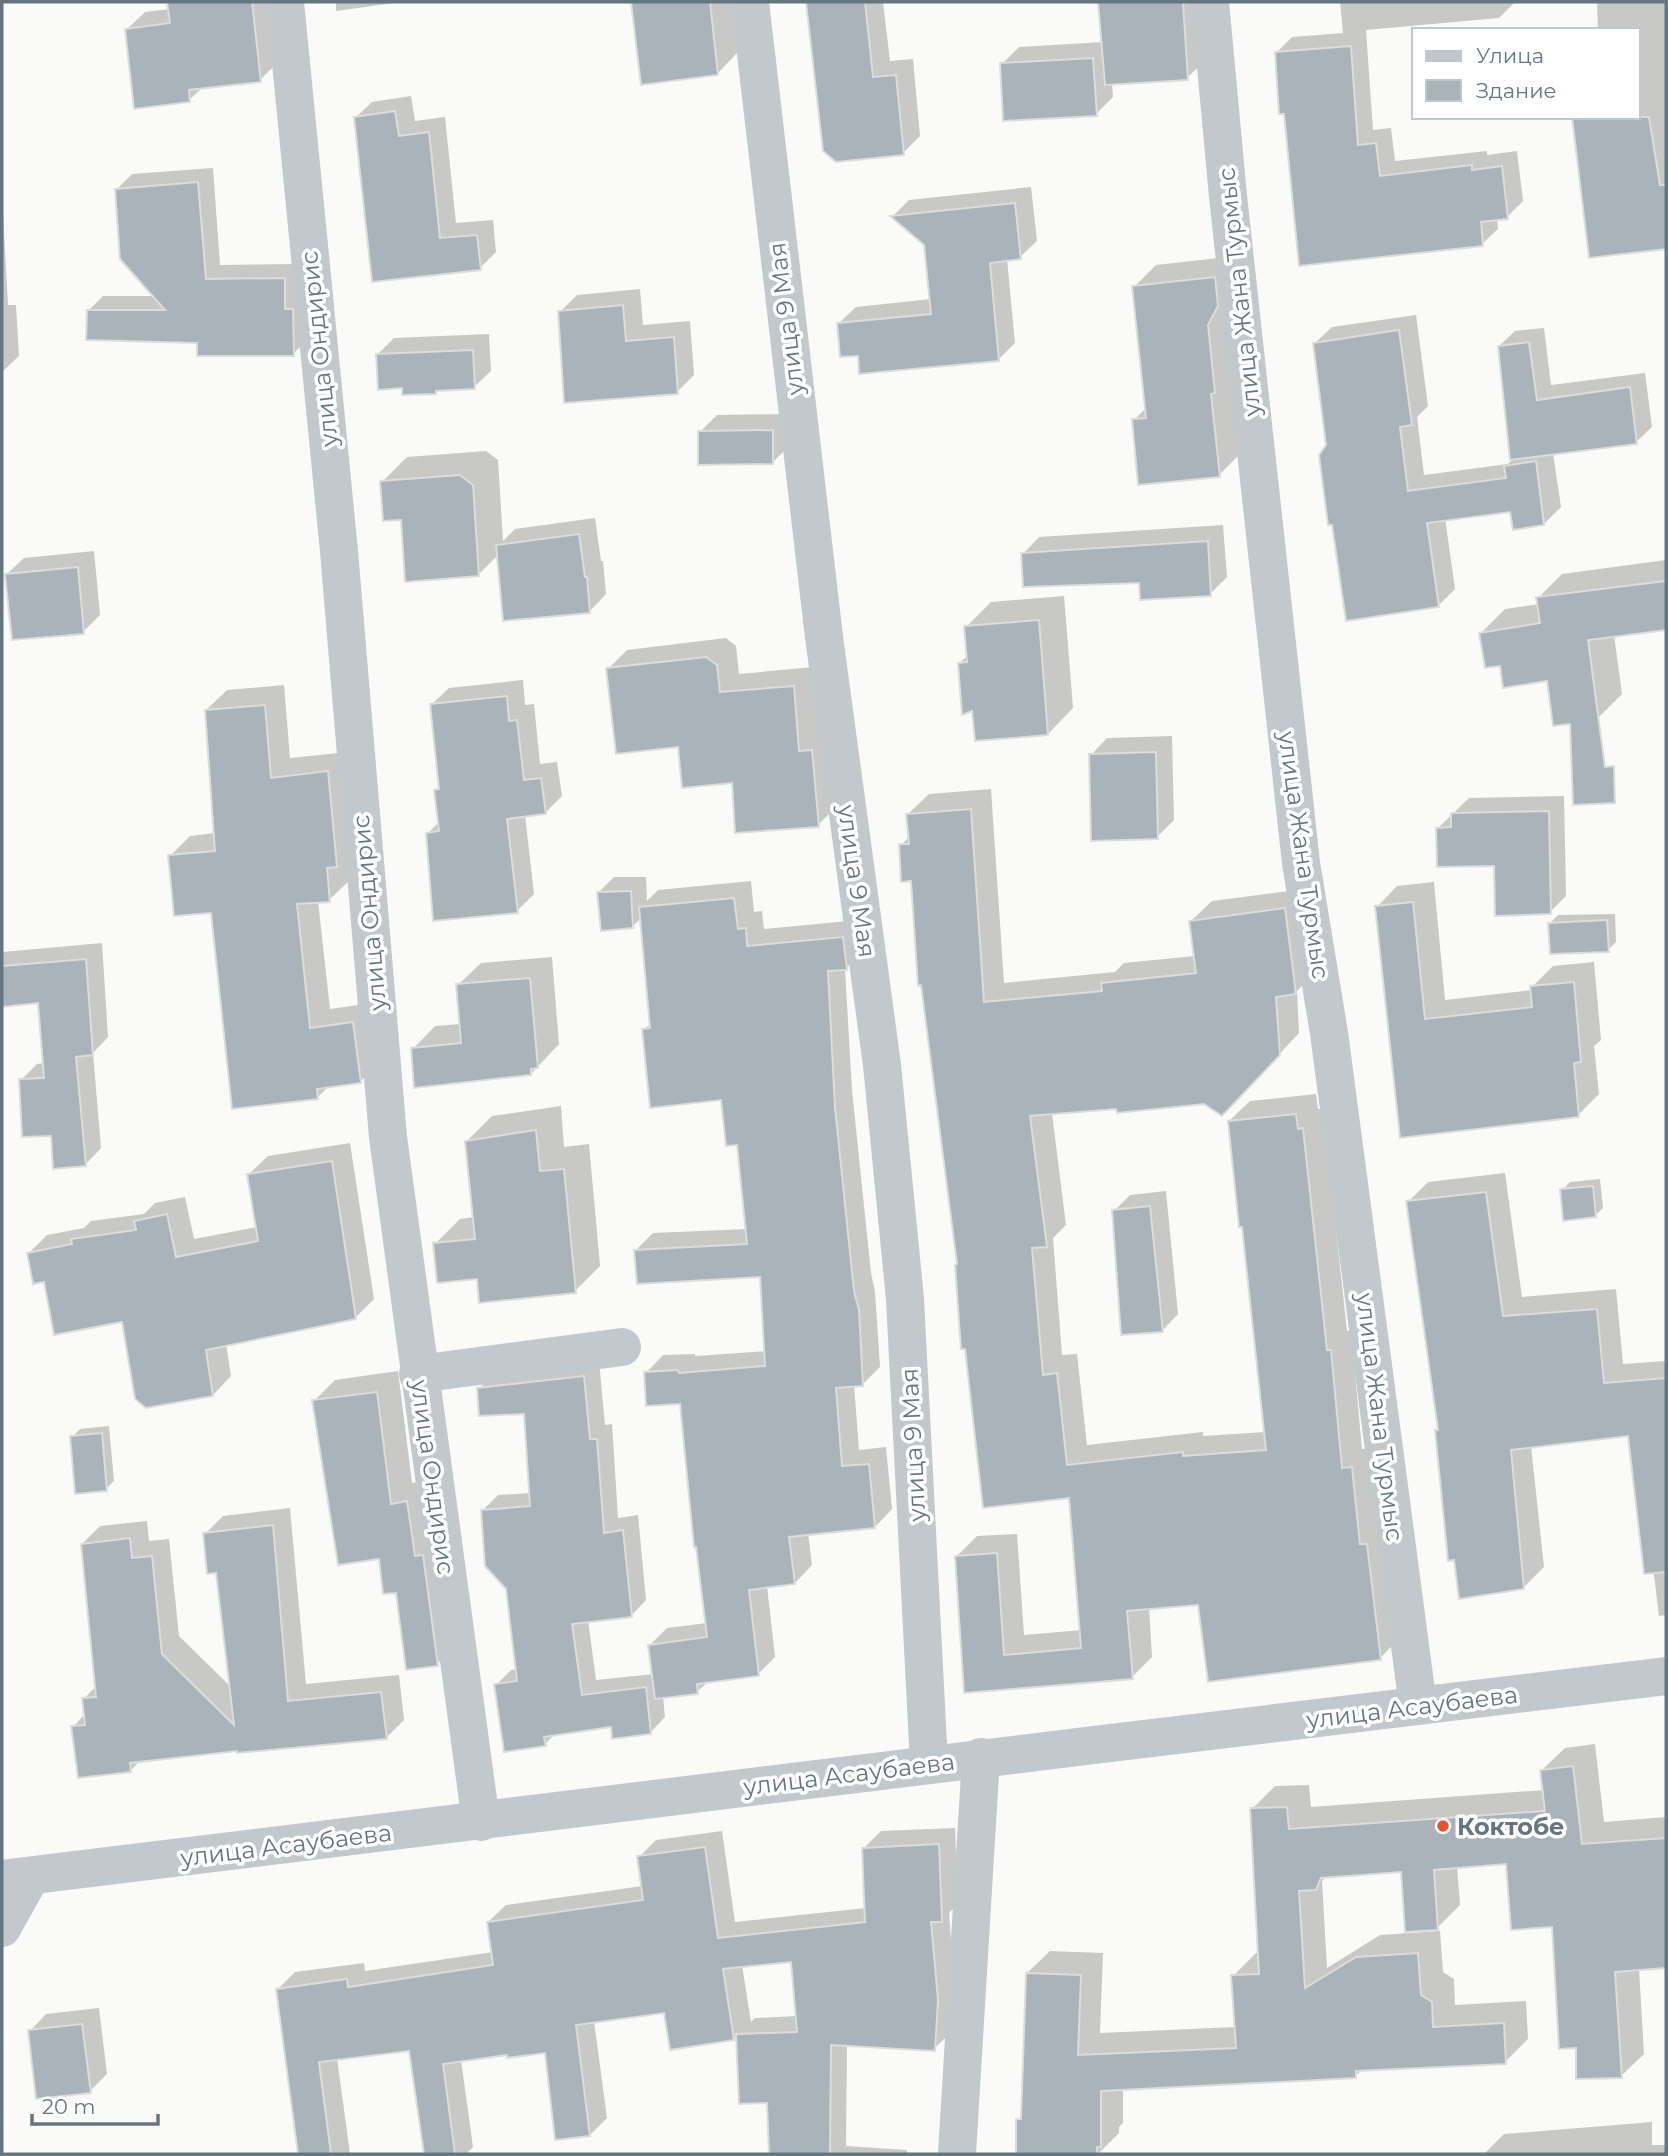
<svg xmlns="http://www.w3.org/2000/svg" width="1668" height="2156" font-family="Montserrat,sans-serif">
	<rect width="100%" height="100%" fill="#fafaf8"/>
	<g fill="#0003" fill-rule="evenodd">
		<path d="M169,2H271L277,63L260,80L203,87L189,100L127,29L145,12L170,9Z"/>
		<path d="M336,2H402L336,11Z"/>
		<path d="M633,2H732L738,52L717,74L643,83Z"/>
		<path d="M808,2H883L890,61L913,59L920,136L903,153L825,150Z"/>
		<path d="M1099,2H1200L1204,61L1187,78L1112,83L1113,97L1096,114L1002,64L1019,47L1103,42Z"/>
		<path d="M1340,2H1515L1499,18L1366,30L1373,130L1391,128L1395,161L1487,151V155L1517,151L1523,201L1507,217L1497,218L1498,229L1482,244L1301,265L1277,52L1292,37L1343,33Z"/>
		<path d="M1597,2H1666V248L1591,256L1638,117V30H1598Z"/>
		<path d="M411,96L415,121L445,117L456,223L493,220L496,252L480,268L373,280L355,118L372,102Z"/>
		<path d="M213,168L220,265L299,264L308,339L293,354L199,341L88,311L103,296H155L117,189L132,174Z"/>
		<path d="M1031,187L1037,241L1020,257L1007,259L1015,343L998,360L859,354L839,323L856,307L931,299L926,244L893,216L909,200Z"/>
		<path d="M2,194L8,305H16L19,356L2,372Z"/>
		<path d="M1236,256L1241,453L1219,475L1134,420L1147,407L1134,287L1156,265Z"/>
		<path d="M640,289L643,325L690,321L694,375L677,392L560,312L577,295Z"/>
		<path d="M1416,315L1428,406L1417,417L1424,475L1508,464L1515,457L1499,346L1515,331L1544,328L1551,385L1645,373L1652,427L1636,442L1553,453L1561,507L1544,524L1512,510L1445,518L1455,589L1438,606L1328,445L1315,343L1332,327Z"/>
		<path d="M489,334L491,371L474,387L404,386L377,355L394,338Z"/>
		<path d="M789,414V446L772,463L700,432L717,415Z"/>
		<path d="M486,451L498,460L503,541L515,529L595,518L601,561H603L606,594L590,611L499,554L478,575L402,518L382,482L407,457Z"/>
		<path d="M1223,525L1227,577L1210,594L1141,581L1023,554L1039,537Z"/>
		<path d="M94,551L100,615L83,632L7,574L24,558Z"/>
		<path d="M1666,560V629L1614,635L1622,694L1598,718L1548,679L1501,664L1481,633L1505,609L1539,604L1538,598L1562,574Z"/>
		<path d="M1064,596L1073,708L1048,734L974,708L959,664L968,655L966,627L991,602Z"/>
		<path d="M726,638L736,646L739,674L813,667L837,806L818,825L734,781L680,745L608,669L627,650Z"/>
		<path d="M523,680L525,705L534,704L540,764L557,762L562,796L545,813L525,815L534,894L517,911L427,834L439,822L436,791L440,786L432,704L449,688Z"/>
		<path d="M284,685L290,758L348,752L350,880L329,900L318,901L330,1009L372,1003L380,1061L360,1082L329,1086L317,1098L212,911L170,856L190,836L215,833L206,710L227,690Z"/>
		<path d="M1172,736L1174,820L1157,837L1091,755L1107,738Z"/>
		<path d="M991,789L1004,983L1115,972L1124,963L1195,956L1191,921L1212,901L1305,889L1316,972L1297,991L1299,1033L1242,1094L1204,1102L1052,1113L1066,1225L1053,1238L1062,1355L1077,1354L1087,1445L1203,1432V1436L1266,1432L1244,1225L1229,1121L1250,1101L1316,1094L1318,1109H1323L1347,1331L1351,1330L1362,1449L1372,1448L1401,1637L1380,1658L1199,1603L1149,1608L1152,1657L1132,1677L966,1691L956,1557L977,1536L1017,1534L1024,1635L1082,1630L1071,1496L959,1263L913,879L901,845L910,836L908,814L929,794Z"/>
		<path d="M1564,796L1566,896L1550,912L1495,864L1438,828L1469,798Z"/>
		<path d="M614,877H646L647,901L658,890L751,881L754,912L762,911L764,929L859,920L863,951L845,969L852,1090L871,1273L875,1292L880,1367L862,1385H854L859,1450L886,1447L892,1509L875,1527L808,1533L812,1565L795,1583L767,1586L775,1657L758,1674L709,1681L697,1692L663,1696L665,1717L650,1733L612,1725L555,1734L545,1744L496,1685L511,1670L517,1669L508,1589L483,1510L498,1495L531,1493L525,1412L479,1389L494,1374L599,1361L605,1425L612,1424L618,1518L638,1515L646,1600L631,1616L588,1620L596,1680L654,1674L650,1645L667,1628L707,1623L682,1403L646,1373L663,1355L695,1354V1356L766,1351L762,1275L636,1250L653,1233L747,1229L738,1144L723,1098L644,1030L652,1022L642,917L632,927L599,892Z"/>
		<path d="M1434,882L1445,1000L1532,990V987L1553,966L1594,962L1601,1040L1594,1046L1599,1094L1578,1115L1402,1136L1377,907L1397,886Z"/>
		<path d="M1615,914L1616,942L1608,950L1550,923L1558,915Z"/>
		<path d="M102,943L108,1037L93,1053L101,1148L85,1165L52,1134L21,1080L37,1064L44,1063L40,1002L2,1005V952Z"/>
		<path d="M552,957L559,1044L531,1074L413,1049L435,1026L461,1024L458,985L481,963Z"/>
		<path d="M561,1106L564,1147L589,1144L600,1266L575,1291L479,1277L435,1244L460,1219L474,1217L467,1141L492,1116Z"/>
		<path d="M350,1143L374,1299L355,1318L226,1344L231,1376L213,1395L124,1320L46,1280L28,1254L47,1235L84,1228L91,1221L144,1214L155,1203L185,1197L194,1239L257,1227L249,1174L268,1156Z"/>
		<path d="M1505,1173L1522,1297L1616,1289L1623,1364L1666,1361V1615L1659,1616L1653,1567L1629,1434L1531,1446L1544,1567L1524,1587L1437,1431L1440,1428L1408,1202L1428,1182Z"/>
		<path d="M1600,1179L1603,1208L1595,1216L1562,1190L1570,1182Z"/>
		<path d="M1166,1191L1178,1314L1162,1331L1114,1211L1130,1195Z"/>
		<path d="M398,1371L412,1483L427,1481L458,1643L437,1664L380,1557L314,1401L335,1380Z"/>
		<path d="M109,1426L114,1481L106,1489L72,1437L80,1429Z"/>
		<path d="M290,1508L306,1684L399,1675L404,1720L386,1738L238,1749L141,1760L130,1771L73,1727L85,1714L84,1699L97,1685L82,1544L100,1526L147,1521L149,1541L169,1539L179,1636L231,1687L218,1572L205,1534L223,1516Z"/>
		<path d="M1595,1744L1604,1822L1666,1817V1967L1639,1969L1644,2054L1621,2076L1578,2046L1554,1925L1508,1862L1457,1866L1460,1905L1437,1928L1403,1870L1327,1876L1322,1881L1327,1968L1380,1935L1440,1931L1443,1972L1454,1979L1455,2005L1526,2001L1528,2039L1505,2062L1363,2069L1355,2076L1123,2088V2123L1119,2127V2133L1098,2154H1017L1018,2119L1023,2114L1027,1973L1050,1951L1103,1953L1100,2033L1236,2027L1233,1976L1256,1953H1260L1252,1809L1275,1786L1309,1785L1311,1807L1544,1790L1542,1770L1565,1748Z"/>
		<path d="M955,1828L958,1903L949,1913L954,1982L951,2032L934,2049L847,2044L846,2146L907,2150V2154H770L768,2101L741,2102L738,2034L734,2038L665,2011L594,2021L607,2118L590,2135L546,2051L508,2053L461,2060L473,2147L466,2154H426L410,2049L337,2058L350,2154H300L278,1989L295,1972L364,1963L365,1971L493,1952L488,1922L506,1905L643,1886L639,1857L656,1840L722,1831L735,1922L866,1908L864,1848L881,1831ZM793,1961L797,2016L755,2018L751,2022L742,1965Z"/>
		<path d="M99,2008L107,2074L90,2091L30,2031L46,2014Z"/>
		<path d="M1652,2122V2145H1666V2154H1484L1504,2134Z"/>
	</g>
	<g fill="#aab3b9" stroke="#dcdcda" stroke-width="2">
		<path d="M167,2H252L261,82L189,90L190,102L134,109L125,29L170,23Z"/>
		<path d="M631,2H710L718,75L641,85Z"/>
		<path d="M806,2H865L873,77L896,75L904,155L836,162L823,151Z"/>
		<path d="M1098,2H1183L1188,80L1105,85Z"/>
		<path d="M1351,46L1358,145L1376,143L1380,176L1472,165V170L1502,166L1508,219L1481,222L1483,246L1299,266L1284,114H1279L1275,52Z"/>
		<path d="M1093,58L1097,116L1003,121L1000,63Z"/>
		<path d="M395,111L399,136L429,132L440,238L477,235L481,270L372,282L354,117Z"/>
		<path d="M1572,117H1649L1660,185H1666V249L1589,258Z"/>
		<path d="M198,182L206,279L285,278V309H293L294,356H197V343L86,340L87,310H165L120,259L115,189Z"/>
		<path d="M1015,203L1021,259L990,263L999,361L859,374L858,356L840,357L837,323L931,314L924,245L890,216Z"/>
		<path d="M1215,277L1218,306L1208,325L1215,393L1211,394L1220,477L1138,485L1132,419L1146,418L1132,286Z"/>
		<path d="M623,305L626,341L674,337L678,394L564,403L558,311Z"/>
		<path d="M1399,330L1412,425L1400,427L1408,491L1506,478L1504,466L1536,461L1544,525L1513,530L1510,512L1427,523L1439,607L1346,621L1332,525H1328L1319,455L1326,445L1313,343Z"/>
		<path d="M1529,342L1537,400L1630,387L1637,444L1510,460L1498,346Z"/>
		<path d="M473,350L475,389L436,391V394L402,395V388L378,390L376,354Z"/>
		<path d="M773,430V464L698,465V431Z"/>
		<path d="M460,475L473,485L479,576L405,582L401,520L383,521L380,481Z"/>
		<path d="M579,534L585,577H587L590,613L503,621L496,545Z"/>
		<path d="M1208,541L1211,596L1140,600L1139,583L1023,587L1021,553Z"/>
		<path d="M78,567L84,634L12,640L5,574Z"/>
		<path d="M1666,581V630L1588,640L1605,767L1614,766L1615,803L1573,805L1570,724L1553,726L1547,681L1503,688L1500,666L1485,668L1479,633L1540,623L1536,597Z"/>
		<path d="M1039,620L1048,735L975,741L972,711L962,715L958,663L967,662L964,626Z"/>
		<path d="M706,657L717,665L720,692L794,686L799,751L812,750L819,827L735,833L732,783L682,788L678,747L616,754L606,668Z"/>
		<path d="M507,696L509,721L517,720L524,780L541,778L546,814L507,819L518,913L433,921L426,833L439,831L434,790L439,789L430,704Z"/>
		<path d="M265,705L271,778L328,771L337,867L327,868L330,902L297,904L310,1028L353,1022L361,1083L317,1089L318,1099L232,1109L211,913L174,916L168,855L215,851L205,710Z"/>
		<path d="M1156,752L1158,839L1091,841L1089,754Z"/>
		<path d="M971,809L984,1002L1102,991L1101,983L1196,973L1189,921L1285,908L1296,994L1276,997L1280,1055L1222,1116L1204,1104L1117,1113L1116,1109L1030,1116L1047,1247L1032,1248L1043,1375L1057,1373L1067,1465L1183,1452V1456L1266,1450L1242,1227H1239L1228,1121L1296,1114L1298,1129L1303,1128L1327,1350H1331L1342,1468L1352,1467L1360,1544H1367L1381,1660L1208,1682L1198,1605L1127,1611L1133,1679L964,1693L955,1556L997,1553L1004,1655L1081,1648L1069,1498L983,1508L965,1349H961L955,1265L957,1264L921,985L918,986L911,881L901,882L899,844H909L906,814Z"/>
		<path d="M1549,811L1551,914L1495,916L1494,866L1437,867L1436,828L1451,827V813Z"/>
		<path d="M631,891L633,928L601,931L597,892Z"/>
		<path d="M734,898L738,929L746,928L747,946L843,937L847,970L828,971L835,1108L854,1291L859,1310L863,1386L836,1388L842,1466L869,1464L875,1528L789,1537L795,1584L749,1590L759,1676L697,1684L698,1694L655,1699L648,1645L707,1637L696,1547H694L680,1404L646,1406L644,1372L678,1370L679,1373L765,1366L760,1277L637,1284L634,1250L747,1244L737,1145L726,1146L721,1100L650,1108L642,1029L650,1028L639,907Z"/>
		<path d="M1413,902L1425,1019L1532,1007L1530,986L1574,982L1581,1062L1574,1063L1579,1117L1400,1138L1375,906Z"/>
		<path d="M1607,920L1609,952L1550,954L1548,923Z"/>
		<path d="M86,959L93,1055L76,1057L86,1166L53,1169L51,1136L22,1137L19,1079L44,1078L38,1003L2,1007V966Z"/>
		<path d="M530,978L538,1068L531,1069V1075L414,1088L411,1048L461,1043L456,984Z"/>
		<path d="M536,1130L540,1171L564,1169L576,1293L479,1303L477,1279L437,1283L433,1243L475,1239L465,1141Z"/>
		<path d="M332,1161L356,1319L206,1350L213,1396L146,1408L135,1399L122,1322L54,1335L44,1282L33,1284L27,1253L72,1244L71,1239L136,1230L134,1221L167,1214L176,1257L258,1241L247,1174Z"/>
		<path d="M1593,1186L1596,1217L1563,1221L1560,1189Z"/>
		<path d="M1486,1192L1503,1316L1597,1309L1604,1383L1666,1378V1572L1644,1574L1628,1436L1511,1450L1524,1589L1459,1599L1454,1560L1448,1561L1435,1430H1438L1406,1201Z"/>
		<path d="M1150,1206L1163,1332L1121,1335L1112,1210Z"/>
		<path d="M584,1376L590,1439H597L604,1533L623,1530L632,1617L572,1624L582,1695L646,1687L651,1734L612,1739L611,1727L544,1737L546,1746L504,1752L494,1684L517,1681L506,1589L485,1566L481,1510L530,1506L524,1414L479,1416L477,1388Z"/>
		<path d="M377,1392L391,1504L407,1501L415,1556L423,1555L438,1666L406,1670L396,1593L383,1594L379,1559L338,1565L312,1400Z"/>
		<path d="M102,1433L107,1491L75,1494L70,1436Z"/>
		<path d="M273,1525L288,1701L381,1692L387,1739L237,1753V1751L130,1763L131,1772L78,1778L71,1726L85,1725L82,1698L96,1697L81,1544L130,1538L132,1558L152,1556L162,1654L234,1725L216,1573L207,1574L203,1533Z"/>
		<path d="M1573,1766L1582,1844L1666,1838V1968L1615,1972L1622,2078L1576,2079V2048L1559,2049L1552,1927L1511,1930L1506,1864L1434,1870L1438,1930L1405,1932L1401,1872L1321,1878L1316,1890L1299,1891L1305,1988L1356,1957L1418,1953L1421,1995L1432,2002L1433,2027L1504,2023L1506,2064L1356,2071V2078L1101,2091V2147H1097V2154H1016V2119H1021L1026,1973L1081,1975L1078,2055L1236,2048L1231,1975L1259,1974L1250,1808L1287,1807L1289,1829L1545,1811L1540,1770Z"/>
		<path d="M939,1844L942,1922H931L938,2000L935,2051L831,2045L830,2154H769L767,2103L739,2104L736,2034L797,2032L791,1962L723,1969L734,2040L670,2050L664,2013L576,2025L590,2136L555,2140L545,2053L507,2058V2055L443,2064L455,2154H424L409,2051L319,2062L331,2154H298L276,1989L347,1979L348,1987L493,1965L487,1922L643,1900L637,1856L705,1847L718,1938L865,1922L862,1848Z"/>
		<path d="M82,2024L91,2093L36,2099L28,2030Z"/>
	</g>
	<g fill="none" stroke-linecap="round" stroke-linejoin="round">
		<g stroke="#c3c8cc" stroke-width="38">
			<path d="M285,2L339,551L388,1137L481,1822"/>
			<path d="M750,2L824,637L882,1065L905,1299L929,1764"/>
			<path d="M1210,2L1228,196L1301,863L1329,1033L1418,1706"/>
			<path d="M418,1374L622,1347"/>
			<path d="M2,1879C557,1813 1111,1741 1666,1676"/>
			<path d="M2,1928L31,1876"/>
			<path d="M957,2154L981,1757"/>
		</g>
	</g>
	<circle fill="#e4572e" stroke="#fff" stroke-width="2.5" cx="1443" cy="1826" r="7"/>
	<g text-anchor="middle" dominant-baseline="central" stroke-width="7" stroke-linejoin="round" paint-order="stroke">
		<g font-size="24" fill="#657683" stroke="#fff">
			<text transform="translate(1239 292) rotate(-96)">улица Жана Турмыс</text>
			<text transform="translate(786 319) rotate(-97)">улица 9 Мая</text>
			<text transform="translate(319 349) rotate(-96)">улица Ондирис</text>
			<text transform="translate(1304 855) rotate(82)">улица Жана Турмыс</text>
			<text transform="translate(857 881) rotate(82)">улица 9 Мая</text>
			<text transform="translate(369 913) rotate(-95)">улица Ондирис</text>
			<text transform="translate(1380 1417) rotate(83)">улица Жана Турмыс</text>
			<text transform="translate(913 1445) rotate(-93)">улица 9 Мая</text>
			<text transform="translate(433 1477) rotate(82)">улица Ондирис</text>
			<text transform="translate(1412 1707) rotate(-7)">улица Асаубаева</text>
			<text transform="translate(849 1774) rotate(-7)">улица Асаубаева</text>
			<text transform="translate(286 1845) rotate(-7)">улица Асаубаева</text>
		</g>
		<g font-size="24" font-weight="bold" fill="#657683" stroke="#fff" text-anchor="start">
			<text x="1457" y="1826">Коктобе</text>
		</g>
	</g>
	<rect width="1668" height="2156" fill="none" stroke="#657683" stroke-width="7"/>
	<rect x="1412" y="28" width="228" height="91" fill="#ffffff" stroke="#c1c8cd" stroke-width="2"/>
	<rect x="1426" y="51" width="35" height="10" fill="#c3c8cc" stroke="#c1c8cd" stroke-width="2"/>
	<text x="1476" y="63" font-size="21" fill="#657683">Улица</text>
	<rect x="1426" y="80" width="35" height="21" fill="#aab3b9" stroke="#c1c8cd" stroke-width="2"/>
	<text x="1476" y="98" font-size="21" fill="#657683">Здание</text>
	<path d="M32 2114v10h126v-10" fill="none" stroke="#657683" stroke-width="3.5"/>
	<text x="42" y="2114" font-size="21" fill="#657683" stroke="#ffffff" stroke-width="5" paint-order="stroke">20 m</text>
</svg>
